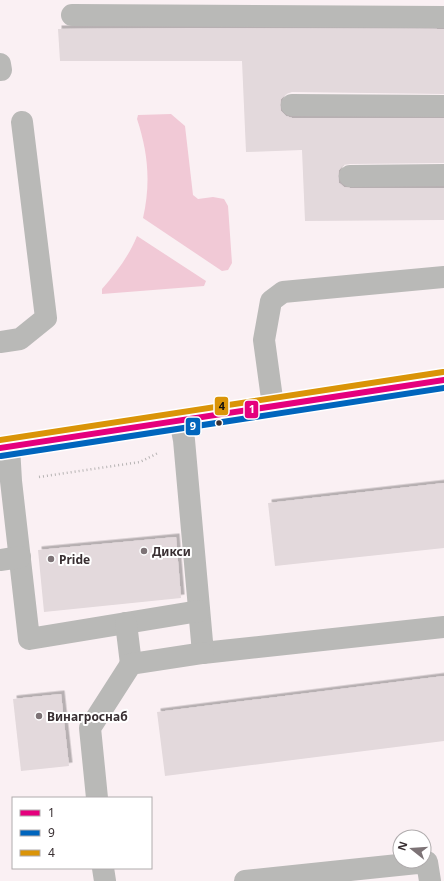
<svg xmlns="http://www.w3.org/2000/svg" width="444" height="881" font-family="'Noto Sans',sans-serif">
	<defs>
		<filter id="shadow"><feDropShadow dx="3.5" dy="-3.5" stdDeviation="0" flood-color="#0004"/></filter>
	</defs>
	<rect width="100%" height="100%" fill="#faf0f3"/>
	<g fill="#f1c9d6">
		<path d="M171,114L185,126L193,195L198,199L213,197L224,199L228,206L232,263L228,270L222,271L143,218C151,183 148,152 137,119L138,115Z"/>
		<path d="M137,236L206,281L204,286L102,294V289C116,273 129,256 137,236Z"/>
	</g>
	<g fill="#e3d9dc" filter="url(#shadow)">
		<path d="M191,28L444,29V94L292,92L286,94L281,99L280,105L281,111L286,116L292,118H444V163L350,164L343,165L339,170L338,176L339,183L344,187L350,188H444V220L305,221L302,150L246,152L242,61H60L58,29Z"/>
		<path d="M444,483V548L275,566L268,503Z"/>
		<path d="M176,537L181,598L44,612L38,550Z"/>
		<path d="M444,676V741L165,776L157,712Z"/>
		<path d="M61,694L69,766L21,771L13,699Z"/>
	</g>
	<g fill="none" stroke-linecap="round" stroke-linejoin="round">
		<path stroke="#b7b4b4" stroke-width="2.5" stroke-dasharray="1 3" stroke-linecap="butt" d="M39,477L140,462L158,453"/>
		<g stroke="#b9b9b7" stroke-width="22">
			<path d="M72,15L444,17"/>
			<path d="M0,64L1,70"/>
			<path d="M292,105L444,106"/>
			<path d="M350,176L444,175"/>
			<path d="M0,342L20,339L46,318L22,122"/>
			<path d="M273,406L264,340L271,301L283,292L444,277"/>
			<path d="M180,420L184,440L203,653L444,627"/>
			<path d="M9,447L11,481L29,639L199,611"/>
			<path d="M0,448L444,380"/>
			<path d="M0,560L20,557"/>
			<path d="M126,623L131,664"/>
			<path d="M97,798L90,728L131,664L203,653"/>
			<path d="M103,868L105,881"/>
			<path d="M245,881L427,862L430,881"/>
		</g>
		<defs>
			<path id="bus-1" d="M0,448L444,380"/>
			<path id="bus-2" d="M1,456L444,388"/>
			<path id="bus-3" d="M0,440L443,372"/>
		</defs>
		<use href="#bus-1" stroke="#fff" stroke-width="9"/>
		<use href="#bus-2" stroke="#fff" stroke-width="9"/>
		<use href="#bus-3" stroke="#fff" stroke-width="9"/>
		<use href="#bus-1" stroke="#e5007d" stroke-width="6"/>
		<use href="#bus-2" stroke="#0065bd" stroke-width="6"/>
		<use href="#bus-3" stroke="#da9408" stroke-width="6"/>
	</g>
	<circle fill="#392f32" stroke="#fff" stroke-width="1.5" cx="219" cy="423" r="3.5"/>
	<g fill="#7d7376" stroke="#fff" stroke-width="1.5">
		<circle cx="144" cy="551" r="4"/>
		<circle cx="51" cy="559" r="4"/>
		<circle cx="39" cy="716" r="4"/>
	</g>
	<g text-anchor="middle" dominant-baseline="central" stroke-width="4" stroke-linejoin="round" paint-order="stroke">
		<g font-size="12" font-weight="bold" fill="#392f32" stroke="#fff" text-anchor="start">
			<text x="152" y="551">Дикси</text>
			<text x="59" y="559">Pride</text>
			<text x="47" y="716">Винагроснаб</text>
		</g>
	</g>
	<g stroke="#fff" stroke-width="1.5">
		<rect x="214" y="396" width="15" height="20" rx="4" fill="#da9408"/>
		<rect x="244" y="400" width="15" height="19" rx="4" fill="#e5007d"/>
		<rect x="185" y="417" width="16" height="19" rx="4" fill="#0065bd"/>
	</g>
	<g font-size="11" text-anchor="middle" font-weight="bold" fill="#fff">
		<text x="252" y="413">1</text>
		<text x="193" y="430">9</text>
	</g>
	<g font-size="11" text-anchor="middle" font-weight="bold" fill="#111">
		<text x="222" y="410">4</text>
	</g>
	<rect x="12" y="797" width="140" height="72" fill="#ffffff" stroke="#b0acad"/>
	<rect x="20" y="810" width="20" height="6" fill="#e5007d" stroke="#b0acad"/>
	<text x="48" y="817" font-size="12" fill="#392f32">1</text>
	<rect x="20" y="830" width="20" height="6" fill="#0065bd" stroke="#b0acad"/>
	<text x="48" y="837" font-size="12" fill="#392f32">9</text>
	<rect x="20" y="850" width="20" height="6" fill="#da9408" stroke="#b0acad"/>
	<text x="48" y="857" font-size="12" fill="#392f32">4</text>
	<g transform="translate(412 849) rotate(287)"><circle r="19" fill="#ffffff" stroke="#b0acad"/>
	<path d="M0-3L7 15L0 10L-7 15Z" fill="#7d7376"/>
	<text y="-6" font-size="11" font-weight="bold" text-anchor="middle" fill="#392f32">N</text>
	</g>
</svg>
